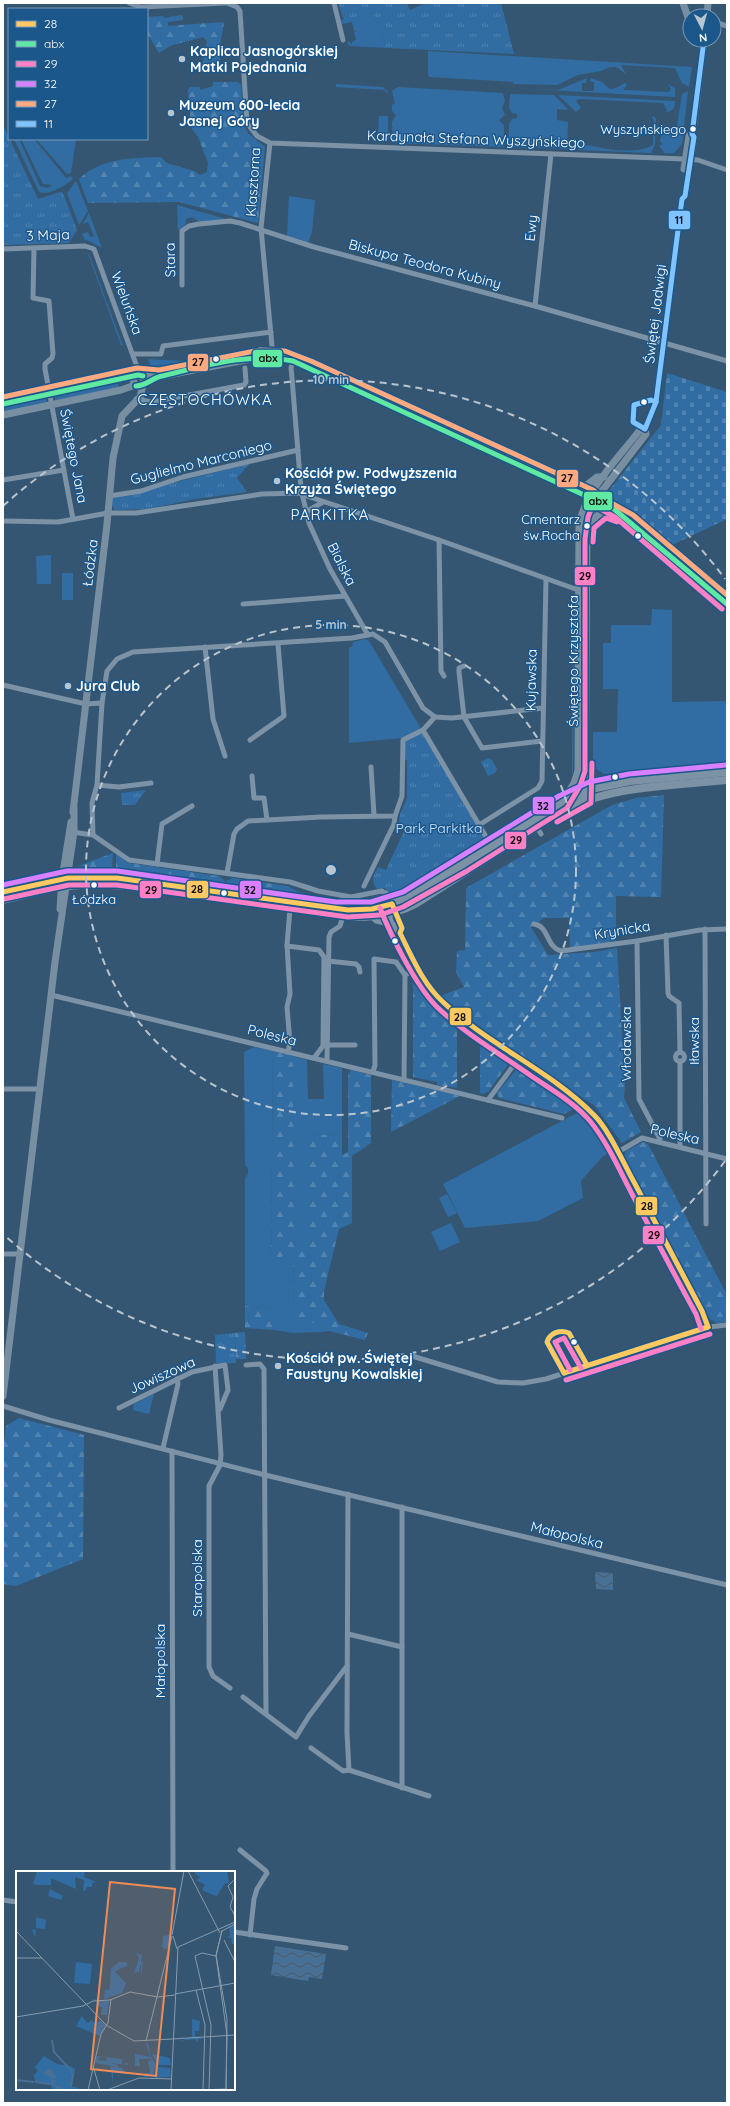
<svg xmlns="http://www.w3.org/2000/svg" width="730" height="2106" font-family="Quicksand,sans-serif">
	<defs>
		<pattern id="forest-firs" width="22" height="20" patternUnits="userSpaceOnUse"><rect width="22" height="20" fill="#316da2"/><path d="M5 1l3.5 6h-7zM16 11l3.5 6h-7z" fill="#5083b0"/></pattern>
		<pattern id="cemetery-stones" width="16" height="16" patternUnits="userSpaceOnUse"><rect width="16" height="16" fill="#316da2"/><path d="M2 7V4a2 2 0 0 1 4 0v3zM10 15v-3a2 2 0 0 1 4 0v3z" fill="#5083b0"/></pattern>
		<pattern id="park-tufts" width="24" height="20" patternUnits="userSpaceOnUse"><rect width="24" height="20" fill="#316da2"/><path d="M3 7l-1-3M5 7V3M7 7l1-3M15 17l-1-3M17 17v-4M19 17l1-3" fill="none" stroke="#5083b0"/></pattern>
		<pattern id="water-waves" width="16" height="10" patternUnits="userSpaceOnUse"><rect width="16" height="10" fill="#487095"/><path d="M0 5q4-4 8 0t8 0" fill="none" stroke="#4a5a69"/></pattern>
	</defs>
	<rect width="100%" height="100%" fill="#355672"/>
	<g fill="#316da2">
		<path d="M373,13L387,48L349,46L347,42H350L351,45L353,41L356,40L354,32L357,31H354L352,22L342,24L341,20Z"/>
		<path d="M428,51L692,67L689,87L682,83L675,68L621,65L626,74L616,67H610L601,71L578,75L557,85L513,84V82L430,77L428,76Z"/>
		<path d="M587,78L586,83H582V91H594V82H591L590,78L602,82L610,89L616,88L625,83L627,85L623,90L668,92L671,89L668,84L675,88V97L511,88L558,90Z"/>
		<path d="M336,84L383,87L388,92L386,93L385,90L336,87V94Z"/>
		<path d="M398,87L503,93L505,101L502,108L505,115L499,120L504,125V147L393,143L392,122L396,115L392,111V105L395,103L392,91Z"/>
		<path d="M688,91L682,144L674,153H664L659,145H662V143L660,142C660,132 668,130 677,126L682,94Z"/>
		<path d="M510,94L554,95L567,108V110L557,109V120L568,122L567,148L573,149L509,147V124L512,119L517,118V114L512,113L509,108Z"/>
		<path d="M558,95L675,101C675,107 673,112 666,112L667,110L663,103L579,99L576,101L581,108L576,112Z"/>
		<path d="M379,116H388V136L378,134Z"/>
		<path d="M653,116L656,118L655,144L651,153L578,150L582,144C601,148 635,156 653,145L654,121L652,118Z"/>
		<path d="M14,139H19L40,186L48,188L52,185L43,184L21,139H34L66,178L71,176L73,179C66,185 49,196 39,192Z"/>
		<path d="M36,139H76L71,173L67,174Z"/>
		<path d="M76,181L88,211L79,225L67,193Z"/>
		<path d="M289,196L315,200L312,232L308,243L287,236Z"/>
		<path d="M177,205L226,219L227,220L200,222L192,217L186,219L185,226L182,229L178,230Z"/>
		<path d="M89,213L102,248C97,246 92,241 85,240L82,234L88,232L90,237L94,236L88,222L83,224Z"/>
		<path d="M88,254H89L123,346L121,345Z"/>
		<path d="M148,359L203,362L158,370L152,369Z"/>
		<path d="M118,381L119,388L55,403V396Z"/>
		<path d="M44,398L46,399L48,404L3,413V406Z"/>
		<path d="M51,555V584H37L36,556Z"/>
		<rect x="62" y="573" width="11" height="27"/>
		<path d="M652,609L672,610V702L727,701V764L604,774L593,767V732H617L618,689H603V643H611V625H651Z"/>
		<path d="M573,614L575,616L573,774L572,773Z"/>
		<path d="M365,639L369,641L420,727L419,730L403,738L349,743V647H352L353,642Z"/>
		<path d="M254,1047L273,1051L271,1261L293,1250L294,1323H321V1332L294,1333L274,1330V1309L245,1306V1178L248,1174V1168L245,1165L244,1052Z"/>
		<path d="M293,1056L307,1060L308,1099H324L323,1064L342,1068V1134L308,1135V1236L293,1243Z"/>
		<path d="M579,1112L589,1122L609,1153L602,1157L581,1181L583,1198L538,1221L465,1228L443,1184Z"/>
		<path d="M447,1194L457,1213L448,1217L439,1198Z"/>
		<path d="M451,1223L460,1242L440,1251L431,1232Z"/>
		<path d="M154,1394L149,1414L133,1410L134,1404Z"/>
	</g>
	<g fill="url(#forest-firs)">
		<path d="M181,15L183,17V20L168,22V26L221,22L224,23L220,45V65L224,66V70L202,67L207,41L203,37L170,46L159,53L147,33V17L163,16L165,18Z"/>
		<path d="M213,82H237L241,84L244,126L248,133L265,147L258,223L179,202L88,203L79,179C101,158 132,158 161,157L167,163L194,171L200,175L207,172L208,163L198,137L191,128L188,90L190,87H200V90L213,86Z"/>
		<path d="M664,795L661,897L616,896V941L570,948L569,918H544L531,927L548,955L594,952L617,948L625,1086L624,1098L641,1132L622,1143L595,1106L448,1008L440,996L464,987L456,972L457,951L465,950L466,888L612,805L636,798Z"/>
		<path d="M113,853L112,869L78,866Z"/>
		<path d="M116,853L128,863L149,866V863L154,864V867L185,871L186,868L191,869L190,872L219,876L225,881L224,883H212L116,869Z"/>
		<path d="M233,878L287,886L310,897L246,889L242,886L226,884V881Z"/>
		<path d="M413,977L432,1003L457,1024V1088L437,1085V1082L413,1077Z"/>
		<path d="M480,1041L510,1062L488,1092L483,1094L480,1093Z"/>
		<path d="M273,1051L293,1056L294,1243L308,1235V1135L342,1134V1155L348,1152V1075L351,1070L371,1075V1143L352,1156V1223L339,1229L324,1291V1300L339,1324L368,1333L365,1340L329,1331L321,1332L320,1323H294L293,1251L271,1262Z"/>
		<path d="M519,1066L577,1107L564,1114L499,1098L497,1093Z"/>
		<path d="M392,1080L460,1096L391,1132Z"/>
		<path d="M643,1142L648,1144L727,1295V1322L717,1323L710,1319L624,1157L626,1151Z"/>
		<path d="M245,1306L274,1309V1330L245,1328Z"/>
		<path d="M245,1332L246,1359H236L235,1333Z"/>
		<path d="M19,1418L84,1435L83,1559L16,1586L3,1584V1447L6,1426Z"/>
	</g>
	<path fill="url(#cemetery-stones)" d="M667,373L727,392V519L670,546L608,495V492L661,425Z"/>
	<g fill="url(#park-tufts)">
		<path d="M338,3H407L410,10L426,3H501L514,54L387,48L373,13L344,20Z"/>
		<path d="M3,125L38,199L60,192L63,193L77,230L69,243L3,245Z"/>
		<path d="M249,464L237,478L247,492L195,499L148,509L115,510L112,505V498Z"/>
		<path d="M422,732L486,841L402,890L390,894L385,888L378,889L374,885L373,877L378,867L386,870L405,829L399,822L400,814L407,798V760L403,759L405,742Z"/>
		<path d="M488,758L492,760L497,769L495,773L488,776L481,762Z"/>
		<path d="M146,790L135,805H122L121,793Z"/>
		<path d="M235,1333L236,1363L216,1364L215,1335Z"/>
	</g>
	<g fill="url(#water-waves)">
		<path d="M595,1572L613,1573V1590L596,1589Z"/>
		<path d="M275,1946L326,1954L322,1979L309,1977L308,1981L271,1975Z"/>
	</g>
	<g fill="none" stroke-linecap="round" stroke-linejoin="round">
		<g stroke="#7c92a6" stroke-width="5">
			<path d="M129,3L141,7L226,3"/>
			<path d="M227,3L237,7L240,11L247,123L257,136L270,143L685,159L698,160L727,170"/>
			<path d="M334,3L343,40"/>
			<path d="M714,22L727,26"/>
			<path d="M270,143L261,228L273,357"/>
			<path d="M34,248L33,298L49,301L53,354L52,358L45,364V369L73,519"/>
			<path d="M3,249L85,246L94,249L140,375"/>
			<path d="M182,285V231L189,226L199,224L230,221L240,223L314,247L535,306L727,361"/>
			<path d="M535,306L551,154"/>
			<path d="M133,354H161L163,346L271,332"/>
			<path d="M293,361L291,368L292,378L301,489L309,523L330,569L368,635"/>
			<path d="M136,399L151,402L244,385L246,382L245,368"/>
			<path d="M3,480L64,470"/>
			<path d="M109,496L141,491L183,477L298,450"/>
			<path d="M306,512L323,502"/>
			<path d="M3,521L58,522L108,513H136L262,494L298,493L439,540L581,591"/>
			<path d="M439,540L441,671L444,676"/>
			<path d="M243,604L345,596"/>
			<path d="M205,647L213,719L225,756"/>
			<path d="M464,666L459,668V672L464,717L482,748L542,741"/>
			<path d="M3,685L86,704L102,703"/>
			<path d="M423,730L485,835"/>
			<path d="M250,740L284,716L278,644"/>
			<path d="M371,767L374,815"/>
			<path d="M252,776L254,798H264L267,820"/>
			<path d="M97,785L119,787L151,783"/>
			<path d="M479,825L538,788L542,781L546,579"/>
			<path d="M537,827L541,834"/>
			<path d="M72,832L93,835L129,860L290,882L318,891L351,897L382,891C392,897 403,922 400,933"/>
			<path d="M93,835L92,803L97,785L102,703L107,671L117,659L133,652L352,638L373,634L385,642L423,708L435,717L452,718L543,708"/>
			<path d="M157,864L162,824L192,806"/>
			<path d="M227,873L234,834L237,829L248,821L321,817L395,816L402,796L403,740L423,730L435,717"/>
			<path d="M364,886L394,824L395,816"/>
			<path d="M386,893L384,895C387,906 390,927 400,933L420,974L442,1002L471,1025L578,1100L595,1116L618,1152L702,1311L708,1327"/>
			<path d="M372,917L376,921L394,925"/>
			<path d="M534,924C549,926 546,947 561,951L637,941L700,930L727,929"/>
			<path d="M705,929L706,1224"/>
			<path d="M666,935L668,993L669,996L679,1003L680,1052"/>
			<path d="M637,941L639,1099L660,1139L659,1142"/>
			<path d="M287,946L319,950L324,957L323,1046L314,1058"/>
			<path d="M328,961L356,964L359,967L360,972"/>
			<path d="M51,995L562,1118"/>
			<path d="M328,1045H355"/>
			<path d="M288,1052L290,1043L287,1007L290,994L287,945L290,909"/>
			<circle cx="680" cy="1057" r="4.5"/>
			<path d="M327,1061L329,937L331,932L340,926L343,916"/>
			<path d="M373,1072L375,1065L374,959L396,962L405,975"/>
			<path d="M404,1080L405,975L417,969"/>
			<path d="M3,1089H40"/>
			<path d="M488,1100L519,1058"/>
			<path d="M680,1147V1061"/>
			<path d="M618,1152L642,1138L727,1159"/>
			<path d="M3,1254H21"/>
			<path d="M412,1356L498,1382L523,1383L546,1379L708,1327L727,1325"/>
			<path d="M246,1365L260,1364L264,1369L266,1714"/>
			<path d="M215,1366L221,1455L220,1465L209,1486V1667L213,1676L230,1688"/>
			<path d="M3,1406L49,1420L265,1475L727,1585"/>
			<path d="M119,1408L192,1372L225,1365L228,1390L220,1409"/>
			<path d="M163,1448L178,1384L177,1379"/>
			<path d="M172,1451L173,1872"/>
			<path d="M348,1494L347,1733L349,1770"/>
			<path d="M348,1634L402,1647"/>
			<path d="M243,1697L296,1737L309,1716L347,1666"/>
			<path d="M311,1748L343,1771L349,1770L429,1796"/>
			<path d="M402,1788V1507"/>
			<path d="M240,1850L266,1871L267,1873L257,1889L254,1899L250,1935"/>
			<path d="M3,1900L17,1902"/>
			<path d="M234,1932L346,1948"/>
		</g>
		<g stroke="#788fa2" stroke-width="7">
			<path d="M683,3L690,23"/>
			<path d="M707,16L708,3"/>
			<path d="M684,169L689,136L692,134L694,123L704,40"/>
			<path d="M143,376L154,375L158,377L261,357L283,358L308,367L562,483L589,496L616,515L622,516"/>
			<path d="M3,404L138,375L144,378L143,385L140,387L135,385L133,380L135,376"/>
			<path d="M3,415L121,390L135,385"/>
			<path d="M579,491L597,477H604"/>
			<path d="M596,500L605,502L619,511L727,604"/>
			<path d="M587,525L602,512L608,510"/>
			<path d="M585,775L595,781L617,782"/>
			<path d="M583,797L581,793L578,771L579,524C587,488 617,460 639,431L645,429"/>
			<path d="M585,800L587,525L595,500L646,434L645,429L656,402L682,199L685,196L694,137L692,134"/>
			<path d="M563,802L574,783L578,771"/>
			<path d="M73,812L107,524L113,458L122,416L140,397L143,385"/>
			<path d="M60,909L62,879L71,822"/>
			<path d="M3,1396L55,962L74,832V808"/>
		</g>
		<g stroke="#7c92a5" stroke-width="8">
			<path d="M3,892L68,878H117L336,909H372L406,898L492,847L563,802L591,789L630,781L727,772"/>
			<path d="M3,900C22,895 41,890 60,887C103,880 148,889 191,894"/>
			<path d="M268,905L357,917C377,917 398,913 415,904L557,814C607,785 670,786 727,780"/>
		</g>
		<defs>
			<g id="bus-1">
				<path d="M3,892L68,878H117L348,910L372,909L392,904"/>
				<path d="M392,904L402,928L400,933C412,957 423,984 443,1002C488,1045 550,1070 594,1115C609,1130 623,1162 634,1182C657,1225 679,1268 702,1311L708,1327"/>
				<path d="M564,1373L708,1327"/>
				<path d="M564,1373L547,1342C550,1333 560,1329 569,1333L587,1365"/>
			</g>
			<g id="bus-2">
				<path d="M136,386C146,386 152,378 162,376C204,366 249,352 293,361L595,500L608,504L727,604"/>
				<path d="M3,404L138,375L143,376"/>
			</g>
			<g id="bus-3">
				<path d="M593,542L594,528L606,518L617,522"/>
				<path d="M557,822L591,803L592,763"/>
				<path d="M4,899L69,885H117L348,917L380,915L403,907L467,871L567,808L580,786L585,771V539L588,517L593,505L615,517L722,609"/>
				<path d="M380,908C391,936 416,986 437,1007C464,1033 499,1053 530,1075C550,1089 574,1102 590,1121C607,1142 619,1169 632,1194C653,1234 674,1274 696,1314L701,1329"/>
				<path d="M570,1370L555,1342L564,1338L581,1368"/>
				<path d="M566,1380L710,1334"/>
			</g>
			<path id="bus-4" d="M3,885L67,871H117L336,902H371L403,892L559,796L589,782L629,774L726,765"/>
			<path id="bus-5" d="M3,397L137,368L159,370L260,350L285,351L311,361L593,490L606,500L633,515L727,595"/>
			<g id="bus-6">
				<path d="M651,400L656,402L645,429L633,422L634,405Z"/>
				<path d="M656,402L682,199L685,196L694,137L692,134L704,40"/>
			</g>
		</defs>
		<use href="#bus-1" stroke="#1c578b" stroke-width="8"/>
		<use href="#bus-2" stroke="#1c578b" stroke-width="8"/>
		<use href="#bus-3" stroke="#1c578b" stroke-width="8"/>
		<use href="#bus-4" stroke="#1c578b" stroke-width="8"/>
		<use href="#bus-5" stroke="#1c578b" stroke-width="8"/>
		<use href="#bus-6" stroke="#1c578b" stroke-width="8"/>
		<use href="#bus-1" stroke="#fdc960" stroke-width="5"/>
		<use href="#bus-2" stroke="#60e9a3" stroke-width="5"/>
		<use href="#bus-3" stroke="#ff80c5" stroke-width="5"/>
		<use href="#bus-4" stroke="#d880ff" stroke-width="5"/>
		<use href="#bus-5" stroke="#ffa980" stroke-width="5"/>
		<use href="#bus-6" stroke="#80c4ff" stroke-width="5"/>
	</g>
	<g fill="none" stroke="#b8c4ce" stroke-width="2" stroke-dasharray="7 5">
		<circle cx="331" cy="870" r="245"/>
		<path d="M725 1161A490 490 0 0 1 3 1234M3 506A490 490 0 0 1 725 579"/>
	</g>
	<g fill="#b8c4ce" stroke="#1c578b" stroke-width="1.5">
		<circle cx="182" cy="59" r="4"/>
		<circle cx="171" cy="113" r="4"/>
		<circle cx="277" cy="481" r="4"/>
		<circle cx="68" cy="686" r="4"/>
		<circle cx="278" cy="1366" r="4"/>
	</g>
	<g fill="#fff" stroke="#1c578b" stroke-width="1.5">
		<circle cx="693" cy="129" r="3.5"/>
		<circle cx="216" cy="359" r="3.5"/>
		<circle cx="644" cy="402" r="3.5"/>
		<circle cx="587" cy="526" r="3.5"/>
		<circle cx="638" cy="536" r="3.5"/>
		<circle cx="615" cy="777" r="3.5"/>
		<circle cx="94" cy="885" r="3.5"/>
		<circle cx="224" cy="893" r="3.5"/>
		<circle cx="395" cy="941" r="3.5"/>
		<circle cx="574" cy="1342" r="3.5"/>
	</g>
	<g text-anchor="middle" dominant-baseline="central" stroke-width="3" stroke-linejoin="round" paint-order="stroke">
		<g font-size="13" fill="#fff" stroke="#1c578b" text-anchor="end">
			<text x="686" y="129">Wyszyńskiego</text>
			<text x="580" y="519">Cmentarz<tspan x="580" dy="16">św.Rocha</tspan></text>
			<text x="94" y="899" text-anchor="middle">Łódzka</text>
		</g>
		<g font-size="14" font-weight="bold" fill="#fff" stroke="#1c578b" text-anchor="start">
			<text x="190" y="51">Kaplica Jasnogórskiej<tspan x="190" dy="16">Matki Pojednania</tspan></text>
			<text x="179" y="105">Muzeum 600-lecia<tspan x="179" dy="16">Jasnej Góry</tspan></text>
			<text x="285" y="473">Kościół pw. Podwyższenia<tspan x="285" dy="16">Krzyża Świętego</tspan></text>
			<text x="76" y="686">Jura Club</text>
			<text x="286" y="1358">Kościół pw. Świętej<tspan x="286" dy="16">Faustyny Kowalskiej</tspan></text>
		</g>
		<g font-size="14" fill="#fff" stroke="#1c578b">
			<text transform="translate(476 139) rotate(2)">Kardynała Stefana Wyszyńskiego</text>
			<text transform="translate(253 182) rotate(-86)">Klasztorna</text>
			<text transform="translate(531 228) rotate(-84)">Ewy</text>
			<text transform="translate(48 235) rotate(-2)">3 Maja</text>
			<text transform="translate(170 260) rotate(-91)">Stara</text>
			<text transform="translate(425 264) rotate(15)">Biskupa Teodora Kubiny</text>
			<text transform="translate(127 303) rotate(70)">Wieluńska</text>
			<text transform="translate(655 314) rotate(-83)">Świętej Jadwigi</text>
			<text transform="translate(74 456) rotate(79)">Świętego Jana</text>
			<text transform="translate(201 462) rotate(-14)">Guglielmo Marconiego</text>
			<text transform="translate(90 563) rotate(-83)">Łódzka</text>
			<text transform="translate(342 564) rotate(63)">Bialska</text>
			<text transform="translate(573 661) rotate(-90)">Świętego Krzysztofa</text>
			<text transform="translate(531 680) rotate(-89)">Kujawska</text>
			<text transform="translate(622 930) rotate(-9)">Krynicka</text>
			<text transform="translate(272 1035) rotate(14)">Poleska</text>
			<text transform="translate(694 1041) rotate(-90)">Iławska</text>
			<text transform="translate(626 1044) rotate(-90)">Włodawska</text>
			<text transform="translate(675 1134) rotate(13)">Poleska</text>
			<text transform="translate(162 1375) rotate(-24)">Jowiszowa</text>
			<text transform="translate(567 1535) rotate(14)">Małopolska</text>
			<text transform="translate(197 1578) rotate(-90)">Staropolska</text>
			<text transform="translate(160 1661) rotate(-90)">Małopolska</text>
		</g>
		<g font-size="14" fill="#cee5f9" stroke="#1c578b">
			<text x="439" y="828">Park Parkitka</text>
		</g>
		<g font-size="15" letter-spacing="1" fill="#fff" stroke="#1c578b">
			<text x="205" y="399">CZĘSTOCHÓWKA</text>
			<text x="330" y="514">PARKITKA</text>
		</g>
	</g>
	<g transform="translate(16 1871)">
		<rect width="219" height="219" fill="#355672"/>
		<path d="M179,0H211L213,13L209,12L201,25L192,22L186,19L189,14L180,9L185,6L179,3ZM60,91L76,93L74,113L58,112ZM103,91H110L112,94L98,101L96,97ZM75,128L93,130L91,144H85L86,136H80L81,130ZM176,148L184,150L183,160H179V165L188,168H182V171L178,168L164,170L176,166ZM125,171L132,172L134,184L140,194L136,206L133,204L132,206H128L129,202H134L132,190L135,189L130,172ZM81,185L90,186H84L82,189L91,190L90,186L106,188V193L113,192L112,194L95,192L102,194V196L79,192Z" fill="#316da2"/>
		<path d="M21,0H69L68,6L80,11L76,12V16H71L69,20H67L68,9L59,6L60,18L35,7V14H22L17,13ZM34,18L47,25L45,29L32,25ZM20,46L30,49L29,58L20,57L19,67L16,59L20,58ZM153,64H156L151,79L146,76L147,65ZM120,82L126,84L125,91L127,90L125,109V92L123,101H119L117,106L123,87ZM95,97L110,112L106,122L88,128L89,119H93L94,115H97H94ZM119,183L134,186V188H123L124,195H119ZM28,185L41,193L54,195L59,198L58,204L37,214L18,205L22,200L19,196Z" fill="#316da2"/>
		<path d="M66,145L71,152L76,149L78,152L85,150L90,155L84,165L60,155Z" fill="#316da2"/>
		<path d="M219,53V73H216L215,67L210,66L214,65L213,55ZM136,183L154,187L155,194H141ZM24,191L59,199L55,215L68,219H37L34,213L19,211L18,204L22,200L19,196ZM94,195L106,197L110,202H97V211ZM142,196L154,197L155,206L139,207Z" fill="#316da2"/>
		<path d="M34,197L41,207L36,209L42,210L36,212L52,219H44L35,213V207L27,202Z" fill="#487095"/>
		<path fill="none" stroke="#487095" stroke-width="2" d="M36,169L38,181L53,197M54,198L57,205L55,215M0,209L18,211M19,211L34,213"/>
		<path fill="none" stroke="#869aaa" stroke-width="1" d="M172,0L204,62M219,8L212,15L217,26L214,36L219,45M206,59L200,85L211,164M0,60L70,133M156,64L168,0M157,65L161,78M208,69L219,91M0,87H26M180,119L189,154L187,219M159,123L219,112M70,133L90,154L118,170L156,168M0,146L67,135L77,130L94,129L114,121L142,126L159,124M156,168L219,164M130,170L156,65M77,195L84,219M72,219L85,163L92,152L95,128M91,219L123,207L156,208M155,219L162,76L219,51M183,219L210,218M193,219L195,154L179,85L186,82L200,85M210,219L211,164M210,219L211,148L200,84L206,60L219,53"/>
		<path fill="#ef8b55" fill-opacity="0.15" stroke="#ef8b55" stroke-width="2" d="M94,11L159,18L140,205L75,198Z"/>
		<rect width="219" height="219" fill="none" stroke="#fff" stroke-width="2"/>
	</g>
	<circle cx="331" cy="870" r="6" fill="#b8c4ce" stroke="#1c578b" stroke-width="2"/>
	<g font-size="12" text-anchor="middle" font-weight="bold" fill="#b8c4ce" stroke="#1c578b" stroke-width="3" stroke-linejoin="round" paint-order="stroke">
		<text x="331" y="384">10 min</text>
		<text x="331" y="629">5 min</text>
	</g>
	<g stroke="#1c578b" stroke-width="1.5">
		<rect x="668" y="210" width="23" height="20" rx="4" fill="#80c4ff"/>
		<rect x="252" y="349" width="31" height="19" rx="4" fill="#60e9a3"/>
		<rect x="187" y="353" width="22" height="19" rx="4" fill="#ffa980"/>
		<rect x="556" y="469" width="23" height="19" rx="4" fill="#ffa980"/>
		<rect x="583" y="491" width="30" height="20" rx="4" fill="#60e9a3"/>
		<rect x="574" y="566" width="22" height="20" rx="4" fill="#ff80c5"/>
		<rect x="532" y="796" width="23" height="19" rx="4" fill="#d880ff"/>
		<rect x="504" y="831" width="23" height="19" rx="4" fill="#ff80c5"/>
		<rect x="186" y="880" width="23" height="19" rx="4" fill="#fdc960"/>
		<rect x="139" y="880" width="23" height="19" rx="4" fill="#ff80c5"/>
		<rect x="239" y="880" width="23" height="19" rx="4" fill="#d880ff"/>
		<rect x="449" y="1007" width="23" height="19" rx="4" fill="#fdc960"/>
		<rect x="635" y="1196" width="23" height="20" rx="4" fill="#fdc960"/>
		<rect x="642" y="1225" width="23" height="20" rx="4" fill="#ff80c5"/>
	</g>
	<g font-size="11" text-anchor="middle" font-weight="bold" fill="#111">
		<text x="679" y="224">11</text>
		<text x="268" y="362">abx</text>
		<text x="198" y="366">27</text>
		<text x="567" y="482">27</text>
		<text x="598" y="505">abx</text>
		<text x="585" y="580">29</text>
		<text x="543" y="810">32</text>
		<text x="516" y="844">29</text>
		<text x="197" y="893">28</text>
		<text x="151" y="894">29</text>
		<text x="250" y="894">32</text>
		<text x="460" y="1021">28</text>
		<text x="647" y="1210">28</text>
		<text x="654" y="1239">29</text>
	</g>
	<rect width="730" height="2106" fill="none" stroke="#ffffff" stroke-width="8"/>
	<rect x="8" y="8" width="140" height="132" fill="#1c578b" stroke="#779ab9"/>
	<rect x="16" y="21" width="20" height="6" fill="#fdc960" stroke="#779ab9"/>
	<text x="44" y="28" font-size="12" fill="#ffffff">28</text>
	<rect x="16" y="41" width="20" height="6" fill="#60e9a3" stroke="#779ab9"/>
	<text x="44" y="48" font-size="12" fill="#ffffff">abx</text>
	<rect x="16" y="61" width="20" height="6" fill="#ff80c5" stroke="#779ab9"/>
	<text x="44" y="68" font-size="12" fill="#ffffff">29</text>
	<rect x="16" y="81" width="20" height="6" fill="#d880ff" stroke="#779ab9"/>
	<text x="44" y="88" font-size="12" fill="#ffffff">32</text>
	<rect x="16" y="101" width="20" height="6" fill="#ffa980" stroke="#779ab9"/>
	<text x="44" y="108" font-size="12" fill="#ffffff">27</text>
	<rect x="16" y="121" width="20" height="6" fill="#80c4ff" stroke="#779ab9"/>
	<text x="44" y="128" font-size="12" fill="#ffffff">11</text>
	<g transform="translate(702 28) rotate(174)"><circle r="19" fill="#1c578b" stroke="#779ab9"/>
	<path d="M0-3L7 15L0 10L-7 15Z" fill="#b8c4ce"/>
	<text y="-6" font-size="11" font-weight="bold" text-anchor="middle" fill="#ffffff">N</text>
	</g>
</svg>
